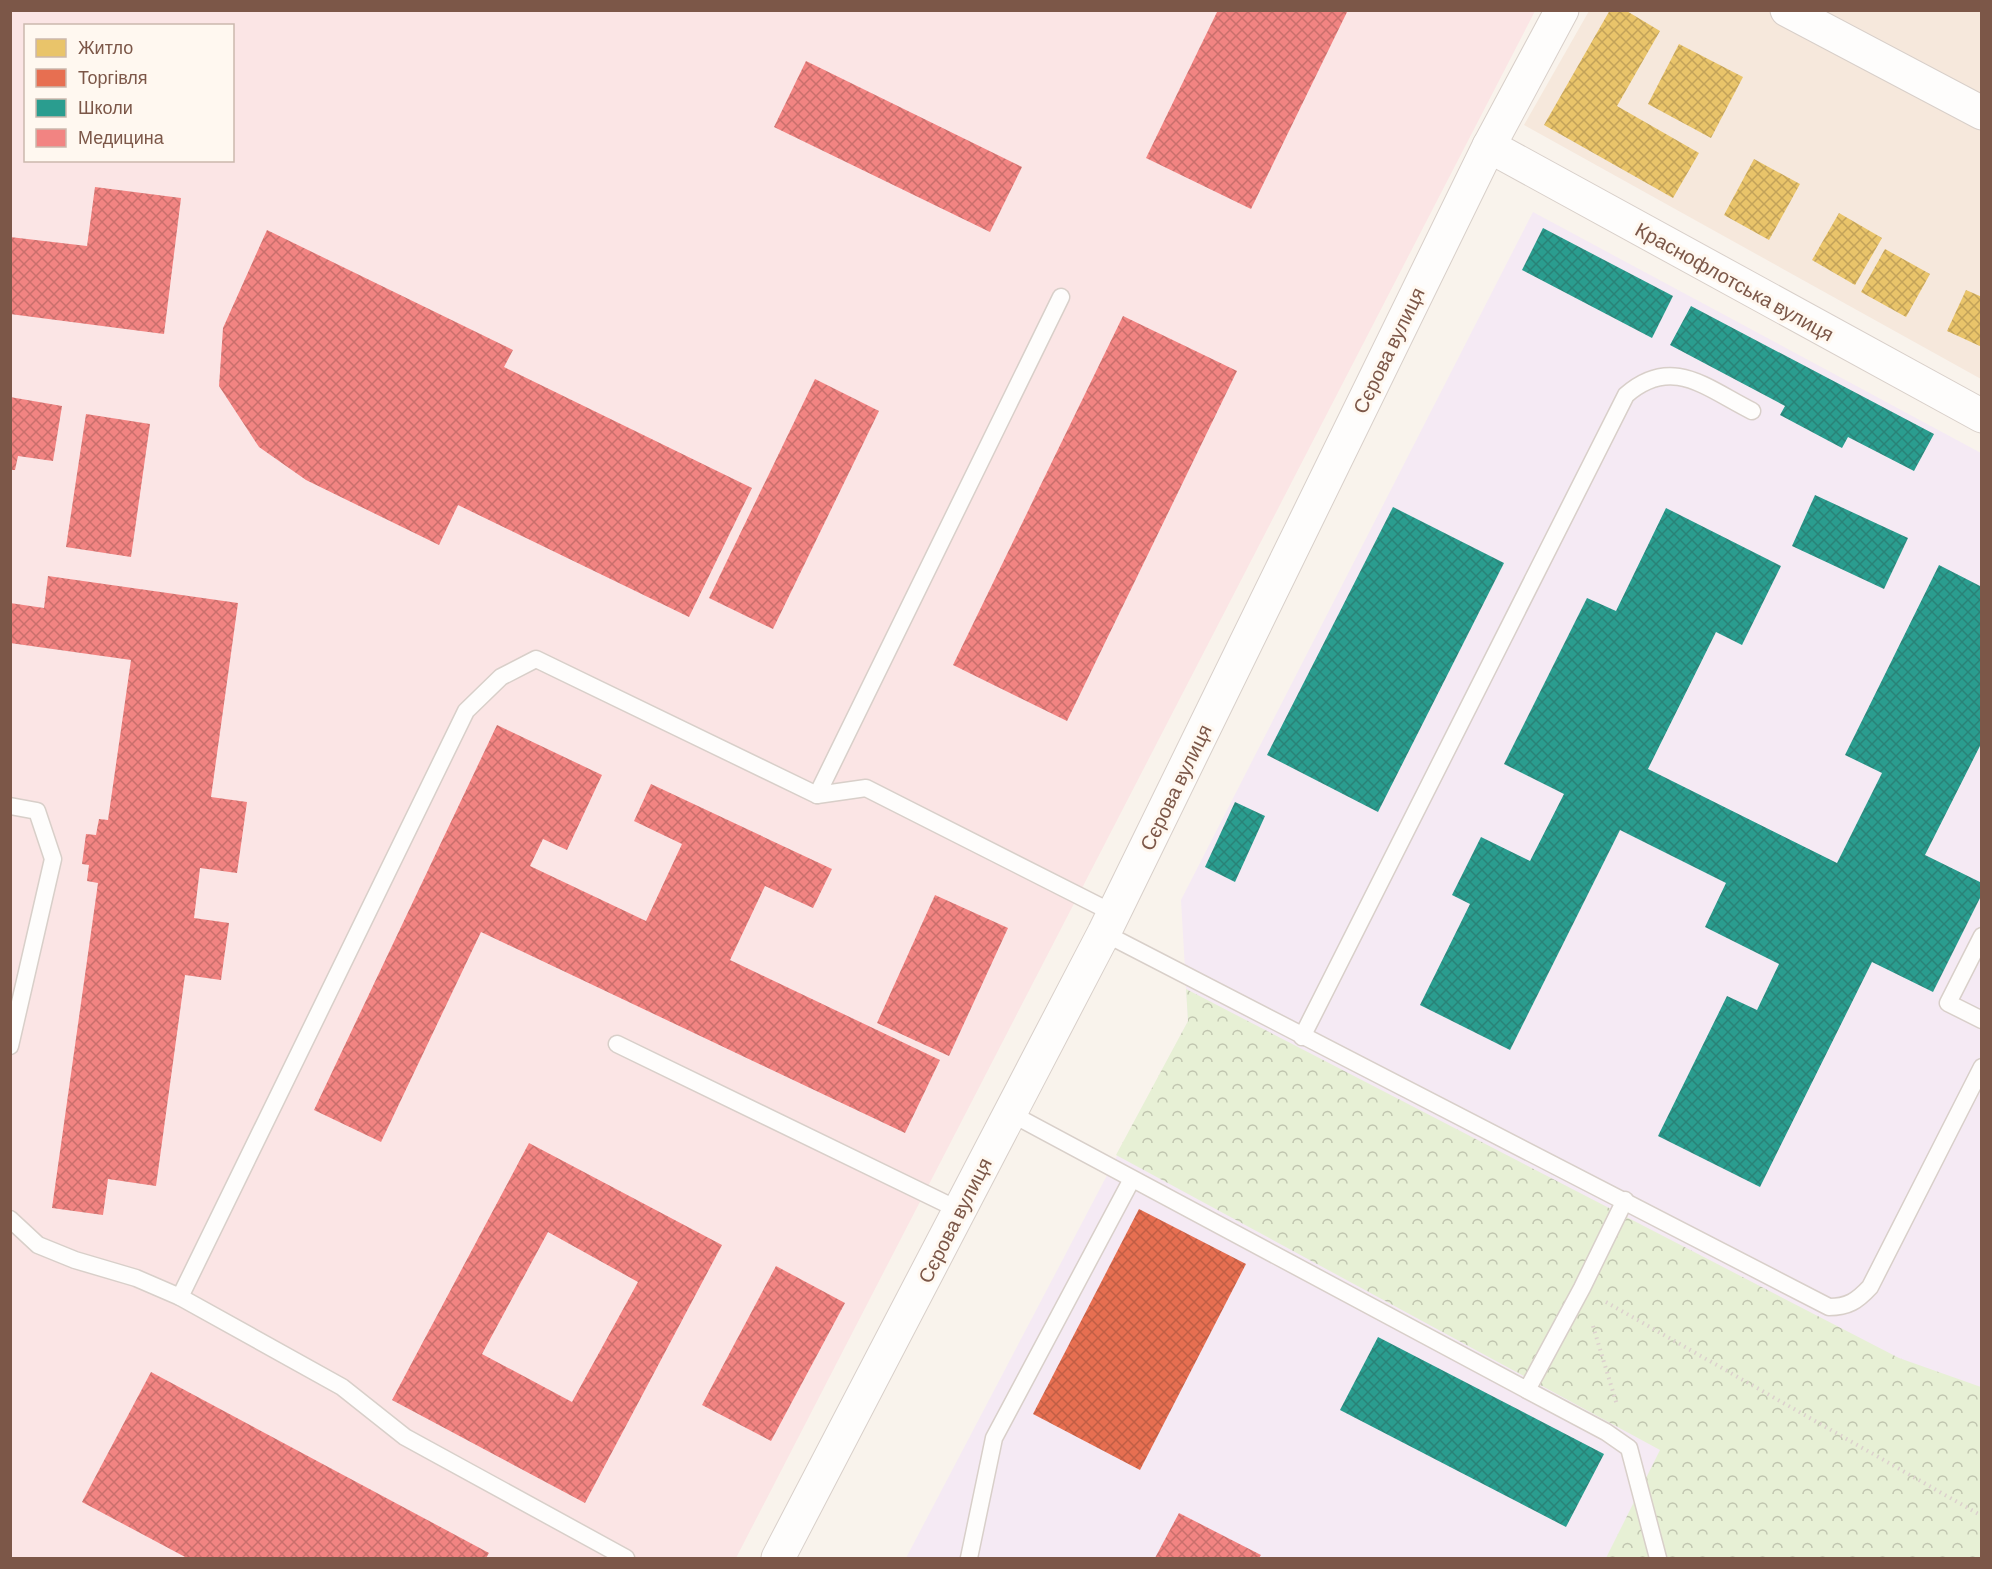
<svg xmlns="http://www.w3.org/2000/svg" width="1992" height="1569" font-family="Barlow,sans-serif">
	<defs>
		<pattern id="forest-crowns" width="20" height="18" patternUnits="userSpaceOnUse" patternTransform="scale(1.5)"><rect width="20" height="18" fill="#e7f0d5"/><path d="M2 6a3 3 0 1 1 6 0M12 15a3 3 0 1 1 6 0" fill="none" stroke="#c0c5af"/></pattern>
		<pattern id="homes-cross-hatch" width="8" height="8" patternUnits="userSpaceOnUse" patternTransform="scale(1.5)"><rect width="8" height="8" fill="#e9c46a"/><path d="M0 0l8 8M0 8l8-8" fill="none" stroke="#c2a259"/></pattern>
		<pattern id="shops-cross-hatch" width="8" height="8" patternUnits="userSpaceOnUse" patternTransform="scale(1.5)"><rect width="8" height="8" fill="#e76f51"/><path d="M0 0l8 8M0 8l8-8" fill="none" stroke="#c05e45"/></pattern>
		<pattern id="schools-cross-hatch" width="8" height="8" patternUnits="userSpaceOnUse" patternTransform="scale(1.5)"><rect width="8" height="8" fill="#2a9d8f"/><path d="M0 0l8 8M0 8l8-8" fill="none" stroke="#298377"/></pattern>
		<pattern id="health-cross-hatch" width="8" height="8" patternUnits="userSpaceOnUse" patternTransform="scale(1.5)"><rect width="8" height="8" fill="#f28482"/><path d="M0 0l8 8M0 8l8-8" fill="none" stroke="#c96f6c"/></pattern>
	</defs>
	<rect width="100%" height="100%" fill="#f9f3ec"/>
	<path fill="#f6e8dc" d="M1589,11H1981V379L1524,125Z"/>
	<path fill="#f5eaf4" d="M1533,212L1981,453V1558H906L1188,1021L1181,900Z"/>
	<path fill="#fbe5e5" fill-rule="evenodd" d="M11,11H1535L736,1558H11ZM26,26H232V160H26Z"/>
	<path fill="url(#forest-crowns)" d="M1186,989L1899,1358L1981,1387V1558H1606L1660,1450L1116,1155L1188,1021Z"/>
	<g fill="url(#homes-cross-hatch)">
		<path d="M1610,10H1625L1660,31L1617,106L1699,153L1673,198L1544,125Z"/>
		<path d="M1679,44L1743,77L1711,138L1648,104Z"/>
		<path d="M1754,159L1800,184L1769,240L1724,215Z"/>
		<path d="M1839,213L1882,238L1855,285L1812,260Z"/>
		<path d="M1885,249L1930,274L1906,317L1861,292Z"/>
		<path d="M1966,290L1982,297V347L1947,331Z"/>
	</g>
	<path fill="url(#shops-cross-hatch)" d="M1139,1209L1246,1264L1140,1470L1033,1414Z"/>
	<g fill="url(#schools-cross-hatch)">
		<path d="M1543,228L1673,296L1652,338L1522,270Z"/>
		<path d="M1691,306L1934,434L1914,471L1848,437L1842,448L1780,415L1785,406L1670,345Z"/>
		<path d="M1815,495L1908,538L1884,589L1792,546Z"/>
		<path d="M1393,507L1504,563L1378,812L1267,755Z"/>
		<path d="M1666,508L1781,566L1742,645L1716,632L1648,769L1837,863L1882,773L1845,755L1939,565L1982,587V742L1925,855L1982,883V894L1933,992L1872,962L1760,1187L1658,1136L1727,996L1757,1010L1779,964L1705,927L1726,883L1620,830L1510,1050L1420,1005L1470,904L1452,895L1481,837L1530,861L1564,794L1504,764L1587,598L1616,611Z"/>
		<path d="M1235,802L1265,816L1235,882L1205,867Z"/>
		<path d="M1378,1337L1604,1454L1566,1527L1340,1410Z"/>
	</g>
	<g fill="url(#health-cross-hatch)" fill-rule="evenodd">
		<path d="M1218,10H1348L1251,209L1146,158Z"/>
		<path d="M806,61L1022,167L990,232L774,127Z"/>
		<path d="M95,187L181,198L164,334L10,314V237L87,246Z"/>
		<path d="M267,230L513,350L504,367L752,488L689,617L458,505L439,545L306,480L259,447L219,386L223,328Z"/>
		<path d="M1123,316L1237,371L1067,721L953,665Z"/>
		<path d="M815,379L879,411L773,629L709,598Z"/>
		<path d="M10,397L62,406L53,461L18,456L15,470H10Z"/>
		<path d="M86,414L150,424L131,557L66,547Z"/>
		<path d="M48,576L238,603L211,797L247,802L237,873L200,868L194,918L229,923L221,980L185,975L156,1186L108,1179L103,1215L52,1208L98,883L87,881L89,865L82,864L86,834L96,835L99,819L108,820L131,660L10,643V603L44,608Z"/>
		<path d="M497,725L602,775L567,850L543,839L530,866L646,921L682,844L634,821L651,784L832,869L813,908L765,886L730,960L940,1060L905,1133L481,932L381,1142L314,1110Z"/>
		<path d="M935,895L1008,928L949,1056L877,1023Z"/>
		<path d="M529,1143L722,1245L585,1503L392,1400ZM548,1232L638,1282L572,1402L482,1354Z"/>
		<path d="M776,1266L845,1303L771,1441L702,1405Z"/>
		<path d="M151,1372L489,1553L486,1558H187L82,1502Z"/>
		<path d="M1179,1513L1261,1555L1259,1558H1155Z"/>
	</g>
	<g fill="none" stroke-linecap="round" stroke-linejoin="round">
		<defs>
			<g id="service">
				<path d="M817,795L1061,297"/>
				<path d="M10,806L37,811L53,859L10,1046"/>
				<path d="M1104,933L1829,1307C1848,1307 1857,1301 1870,1287L1982,1067"/>
				<path d="M1982,936L1948,1003L1982,1020"/>
				<path d="M1302,1037L1626,395C1672,355 1706,388 1752,411"/>
				<path d="M617,1044L959,1210"/>
				<path d="M1010,1113L1527,1390L1582,1288L1625,1200"/>
				<path d="M10,1219L38,1245L75,1260L136,1278L180,1297"/>
				<path d="M1527,1390L1606,1432L1629,1448L1658,1558"/>
				<path d="M626,1558L405,1437L342,1387L180,1297L466,711L501,677L536,659L817,795L866,788L1113,913"/>
				<path d="M969,1558L994,1438L1132,1179"/>
			</g>
			<g id="minor">
				<path d="M1787,10L1982,113"/>
				<path d="M1489,146L1982,416"/>
				<path d="M778,1558L1104,933L1489,146L1562,10"/>
			</g>
		</defs>
		<use href="#service" stroke="#d8cfc9" stroke-width="19"/>
		<use href="#minor" stroke="#d8cfc9" stroke-width="35"/>
		<g stroke="#dcd1cd" stroke-width="4" stroke-dasharray="1.5 4.5" stroke-linecap="butt">
			<path d="M1606,1302L1982,1516"/>
			<path d="M1593,1326L1617,1405"/>
		</g>
		<use href="#service" stroke="#fefdfc" stroke-width="16"/>
		<use href="#minor" stroke="#fefdfc" stroke-width="33"/>
	</g>
	<g text-anchor="middle" dominant-baseline="central" stroke-width="6" stroke-linejoin="round" paint-order="stroke">
		<g font-size="20" fill="#7c5748" stroke="#fff8f0">
			<text transform="translate(1735 281) rotate(29)">Краснофлотська вулиця</text>
			<text transform="translate(1388 350) rotate(-64)">Сєрова вулиця</text>
			<text transform="translate(1175 787) rotate(-64)">Сєрова вулиця</text>
			<text transform="translate(954 1220) rotate(-63)">Сєрова вулиця</text>
		</g>
	</g>
	<rect width="1992" height="1569" fill="none" stroke="#7c5748" stroke-width="24"/>
	<rect x="24" y="24" width="210" height="138" fill="#fff8f0" stroke="#cbb8ad" stroke-width="1.5"/>
	<rect x="36" y="39" width="30" height="18" fill="#e9c46a" stroke="#cbb8ad" stroke-width="1.5"/>
	<text x="78" y="54" font-size="18" fill="#7c5748">Житло</text>
	<rect x="36" y="69" width="30" height="18" fill="#e76f51" stroke="#cbb8ad" stroke-width="1.5"/>
	<text x="78" y="84" font-size="18" fill="#7c5748">Торгівля</text>
	<rect x="36" y="99" width="30" height="18" fill="#2a9d8f" stroke="#cbb8ad" stroke-width="1.5"/>
	<text x="78" y="114" font-size="18" fill="#7c5748">Школи</text>
	<rect x="36" y="129" width="30" height="18" fill="#f28482" stroke="#cbb8ad" stroke-width="1.5"/>
	<text x="78" y="144" font-size="18" fill="#7c5748">Медицина</text>
</svg>
